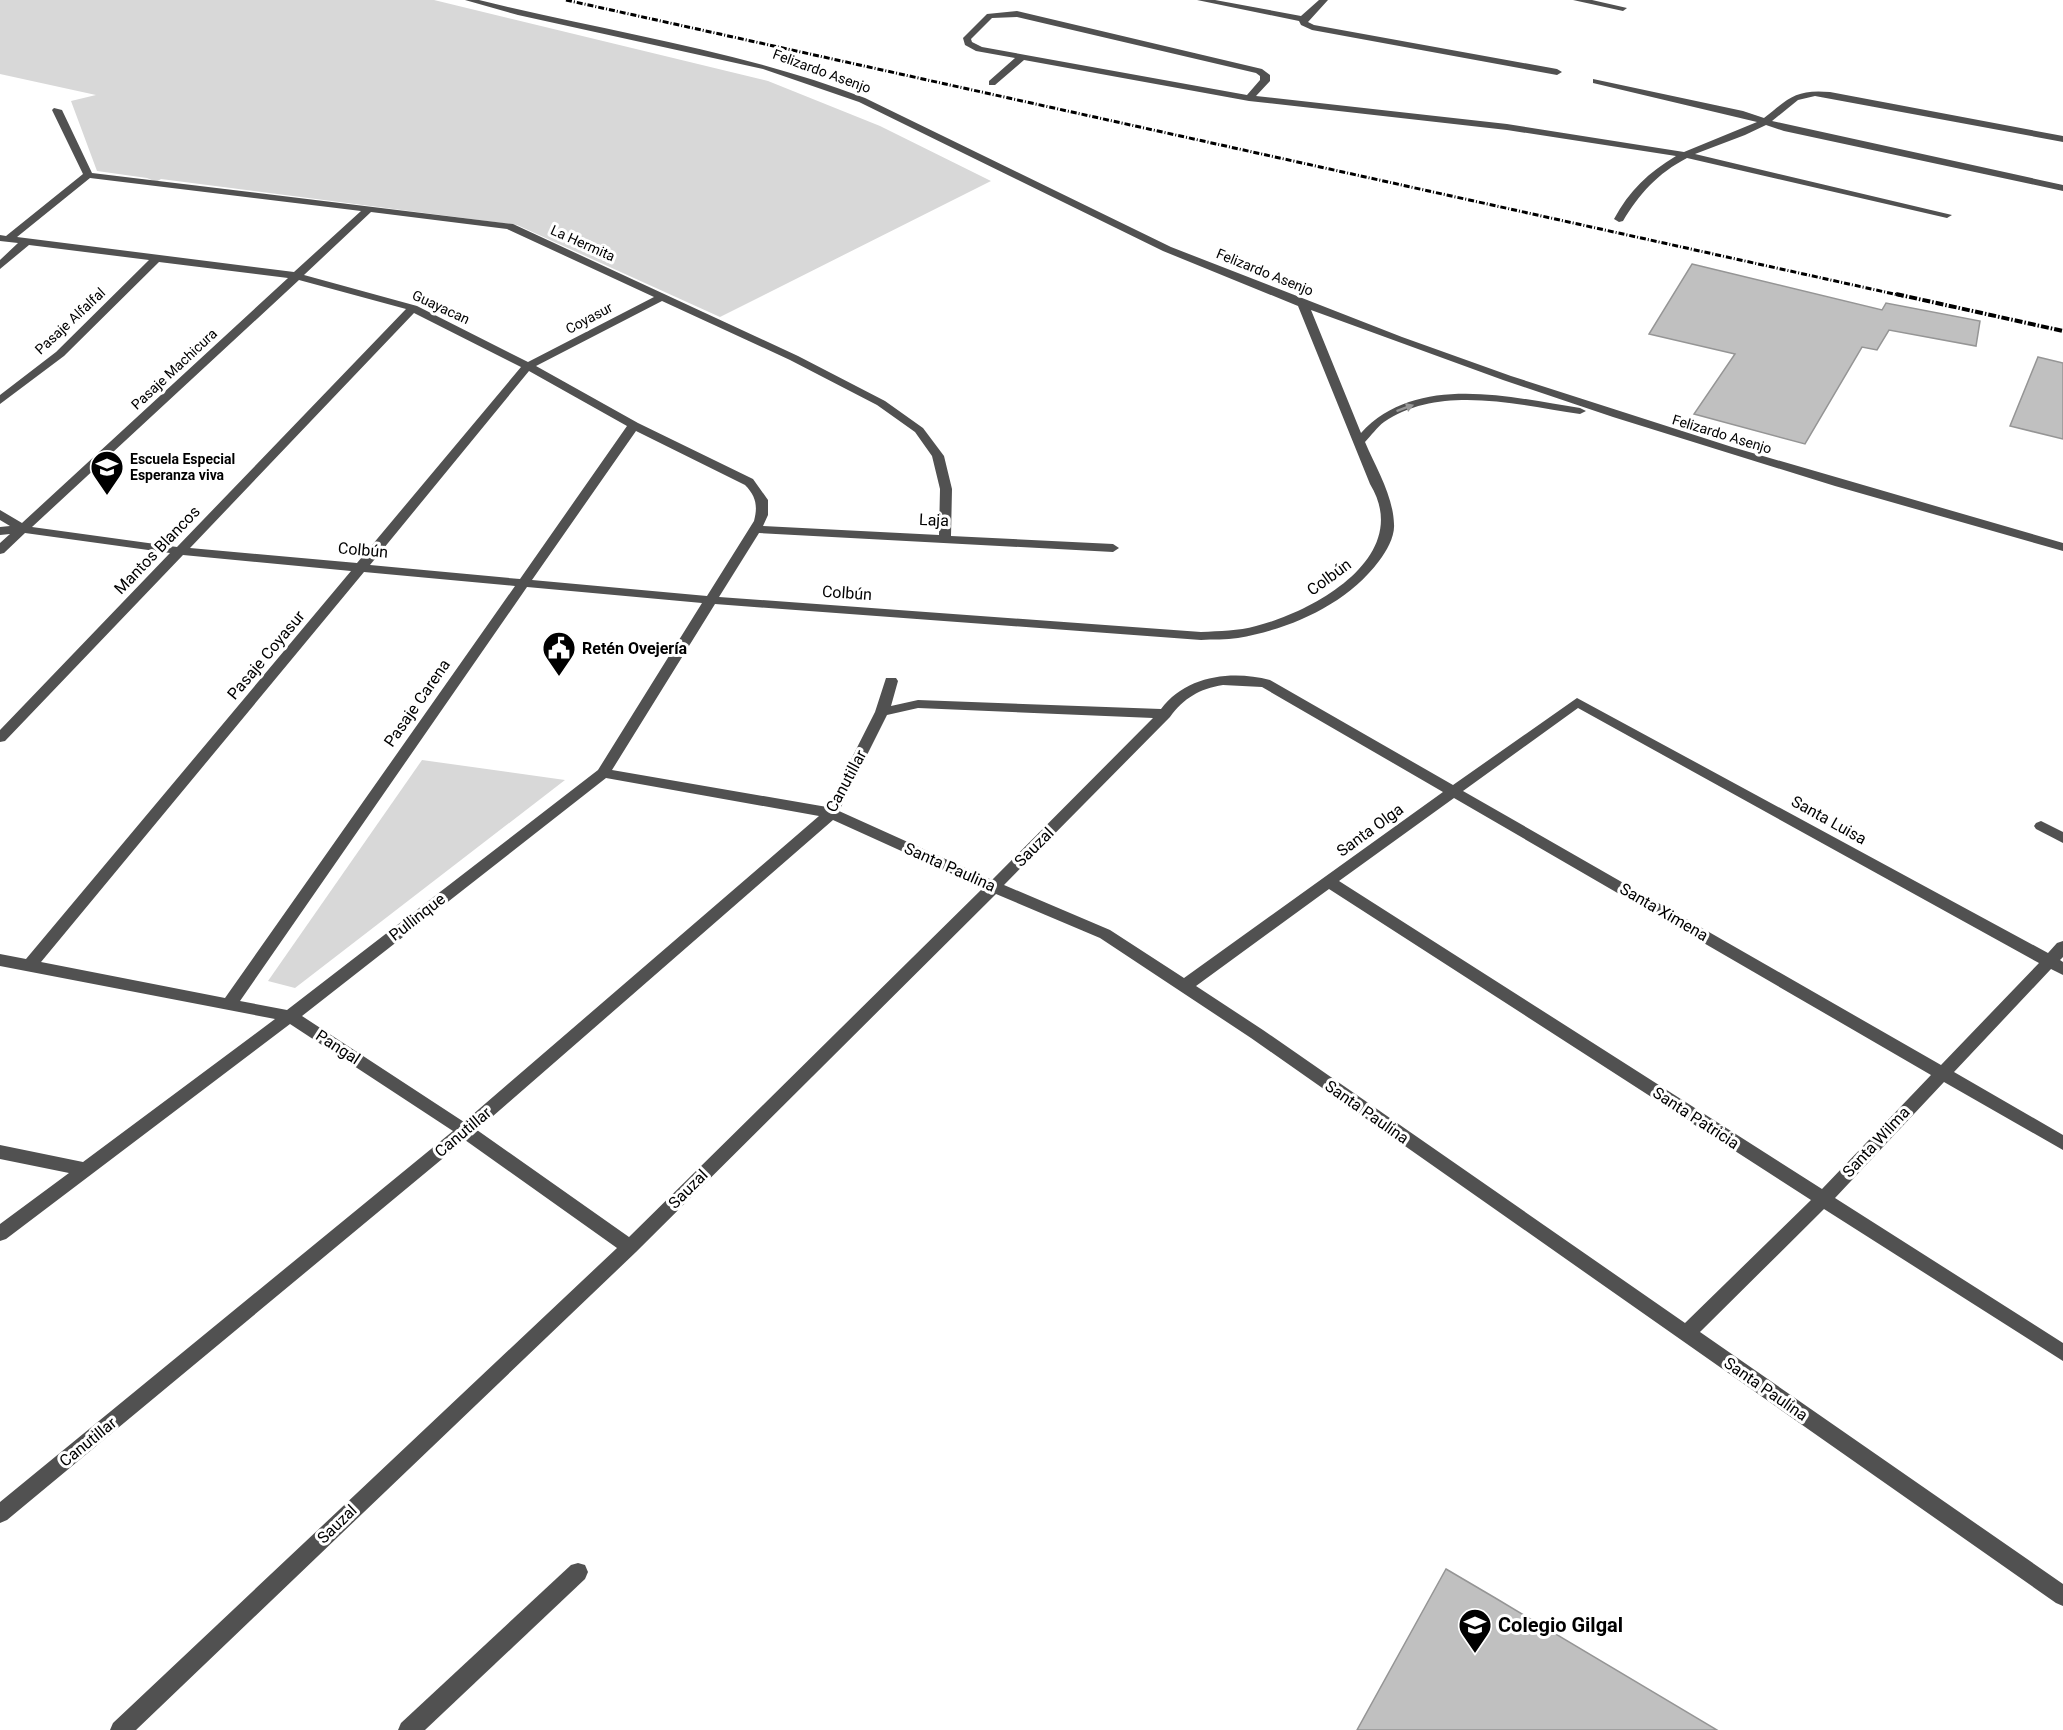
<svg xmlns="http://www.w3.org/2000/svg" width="2063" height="1730" font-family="Roboto,sans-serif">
	<rect width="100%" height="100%" fill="#fff"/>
	<g fill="#d8d8d8">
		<path d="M0,0H434L768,81L880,126L991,181L720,317L517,225L161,179L156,182L147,178L97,171L71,101L96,95L0,74Z"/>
		<path d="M422,760L565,780L295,988L268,981Z"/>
	</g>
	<g fill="#c0c0c0" stroke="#959595" stroke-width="1.5">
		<path d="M1692,264L1882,310L1886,303L1980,321L1976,346L1889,330L1877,350L1862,347L1805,444L1694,414L1735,354L1649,334Z"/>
		<path d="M2038,357L2063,363V439L2010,426Z"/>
		<path d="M1446,1569L1497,1599L1717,1730H1357Z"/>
	</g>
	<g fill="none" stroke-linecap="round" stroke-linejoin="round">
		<g fill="#515151" fill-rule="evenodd">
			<path d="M465,0H479C609,32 740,50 865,98L1171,247L1402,337L1511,376L1732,447L2063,543V551L1835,486L1613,417L1503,380L1311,310L1361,433C1416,373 1510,397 1580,408L1586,411L1580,414C1519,405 1440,384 1384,422C1377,427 1371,436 1365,442C1376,468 1393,495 1394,524C1395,536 1387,551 1379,561C1346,605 1290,629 1238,638C1226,640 1213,639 1201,640L715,604L612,770L827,807L875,712L886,678H896L898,681L891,706L918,700L1161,709C1186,676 1231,670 1270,680L1453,785L1577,698L2048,953L2057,943L2063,941V957L2060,960L2063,962V975L2051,969L1954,1072L2063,1135V1150L1944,1082L1835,1198L2063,1343V1361L1824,1209L1700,1332L2063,1584V1606L2056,1603L1251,1038L1100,938L996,894L636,1252L136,1730H110L113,1723L617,1248L465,1140L7,1520L0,1523V1502L453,1131L290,1024L6,1239L0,1241V1224L69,1173L0,1159V1145L83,1162L275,1019L0,966V954L26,959L351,571L183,555L5,741L0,742V730L170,553L25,533L4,553L0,554V543L10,534L0,535V527L10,526L0,520V510L22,523L288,278L159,262L64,356L0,404V395L56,352L149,260L29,245L0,269V260L18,243L0,241V235L6,236L83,174L52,110L54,108L62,110L92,173L513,224L798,356L885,401L923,428L944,456L952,489L951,536L1113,544L1119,548L1113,552L759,533L719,597L1201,632C1220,631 1238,631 1256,626C1315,611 1414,556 1370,484L1298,306L1163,251L859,102L763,69L518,15ZM90,178L361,211L294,272L17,237ZM371,212L507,229L654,297L528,362L417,306L304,275ZM299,280L406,309L177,547L32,527ZM662,301L790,360L877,405L915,432L932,456L940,489L939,535L763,526L768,515V500L753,479L638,423L536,366ZM414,313L521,367L357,563L190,548ZM529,371L627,426L520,579L370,565ZM636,431L745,485C756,496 758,506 754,521L707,596L532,580ZM364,572L515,586L225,998L41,962ZM527,587L702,603L598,770L287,1010L240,1001ZM1223,685L1262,687L1443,792L1184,978L1110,930L1004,885L1170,717C1184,698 1199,689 1223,685ZM918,708L1153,718L992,880L839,811L887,715ZM1578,708L2039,963L1941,1065L1463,791ZM606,778L819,816L464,1122L302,1016ZM1454,798L1931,1075L1822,1189L1339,881ZM833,820L983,888L629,1237L477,1130ZM1329,889L1811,1200L1685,1323L1263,1030L1196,986Z"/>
			<path d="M1197,0H1215L1301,16L1319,0H1328L1308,22L1314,25L1557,69L1562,72L1557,75L1312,30L1301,25L1299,21Z"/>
			<path d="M1573,0H1592L1627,8L1623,11Z"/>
			<path d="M1017,11L1262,69L1270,75V81L1256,96L1507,124L1684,152L1757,122L1593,83V79L1743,111L1764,118C1789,98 1796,89 1830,92L2063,136V142L1815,96L1798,100L1772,121L2063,185V191L1784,131L1766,125L1745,135L1695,154L1952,215L1947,218L1687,158C1658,173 1639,194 1623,221L1619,222L1614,219C1629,191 1649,172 1676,156L1507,130L1249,101L1024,60L995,85H989V81L1015,58L976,51L965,45L963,38L987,14ZM1017,17L1256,73L1260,76V80L1247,95L982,47L972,42L971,39L992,18Z"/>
			<path d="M2041,821L2063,832V843L2036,829L2034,826L2036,823Z"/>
			<path d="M578,1563L585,1565L588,1572L585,1579L425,1730H398L401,1723L571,1565Z"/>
		</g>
		<path stroke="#000" stroke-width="3" stroke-dasharray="6 2 1 2" stroke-linecap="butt" d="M566,0L1903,296"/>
		<path stroke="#000" stroke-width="4" stroke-dasharray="8 2 1.5 2" stroke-linecap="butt" d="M1896,294L2063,331"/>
	</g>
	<defs><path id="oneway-solid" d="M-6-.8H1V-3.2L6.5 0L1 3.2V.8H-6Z" transform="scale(1.5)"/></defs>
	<use fill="#979797" href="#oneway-solid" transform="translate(1405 408) rotate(-20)"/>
	<defs>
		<symbol id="school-pin" viewBox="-11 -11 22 30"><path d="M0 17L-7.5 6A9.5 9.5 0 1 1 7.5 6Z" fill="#000" stroke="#fff"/><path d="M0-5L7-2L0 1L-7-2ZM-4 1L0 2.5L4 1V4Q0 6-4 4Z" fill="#fff"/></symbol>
		<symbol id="civic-pin" viewBox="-11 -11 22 30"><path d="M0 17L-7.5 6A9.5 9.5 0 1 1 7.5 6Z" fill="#000" stroke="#fff"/><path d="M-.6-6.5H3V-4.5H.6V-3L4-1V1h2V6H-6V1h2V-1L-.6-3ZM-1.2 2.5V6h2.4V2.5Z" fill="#fff"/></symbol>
	</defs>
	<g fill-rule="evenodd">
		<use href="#school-pin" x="88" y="448" width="38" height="52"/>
		<use href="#civic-pin" x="540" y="629" width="38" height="52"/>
		<use href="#school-pin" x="1456" y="1606" width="38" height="52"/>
	</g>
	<g text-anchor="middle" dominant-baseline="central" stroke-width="6" stroke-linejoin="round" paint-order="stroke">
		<g font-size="14" fill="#000" stroke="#fff">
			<text transform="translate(822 71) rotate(20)">Felizardo Asenjo</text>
			<text transform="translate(583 243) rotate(24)">La Hermita</text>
			<text transform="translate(1265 272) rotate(22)">Felizardo Asenjo</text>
			<text transform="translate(441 307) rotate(25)">Guayacan</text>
			<text transform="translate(589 318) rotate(-28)">Coyasur</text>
			<text transform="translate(70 321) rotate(-43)">Pasaje Alfalfal</text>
			<text transform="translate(174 369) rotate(-43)">Pasaje Machicura</text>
			<text transform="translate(1722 434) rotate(17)">Felizardo Asenjo</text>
		</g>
		<g font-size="14" font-weight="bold" fill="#000" stroke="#fff" text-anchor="start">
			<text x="130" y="459">Escuela Especial<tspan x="130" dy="16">Esperanza viva</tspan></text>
		</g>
		<g font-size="16" fill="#000" stroke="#fff">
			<text transform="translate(934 520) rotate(3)">Laja</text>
			<text transform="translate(157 550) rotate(-46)">Mantos Blancos</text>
			<text transform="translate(363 550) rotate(5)">Colbún</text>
			<text transform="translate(1329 577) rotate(-36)">Colbún</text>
			<text transform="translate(847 593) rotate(4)">Colbún</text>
			<text transform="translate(266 655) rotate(-50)">Pasaje Coyasur</text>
			<text transform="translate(417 703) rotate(-55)">Pasaje Carena</text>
			<text transform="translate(846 781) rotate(-62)">Canutillar</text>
			<text transform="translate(1829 820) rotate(29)">Santa Luisa</text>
			<text transform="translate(1370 830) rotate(-36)">Santa Olga</text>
			<text transform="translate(1034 847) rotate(-45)">Sauzal</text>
			<text transform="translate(950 867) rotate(24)">Santa Paulina</text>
			<text transform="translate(1664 912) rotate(30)">Santa Ximena</text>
			<text transform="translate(417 917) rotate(-38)">Pullinque</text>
			<text transform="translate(338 1047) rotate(33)">Pangal</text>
			<text transform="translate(1367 1112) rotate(35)">Santa Paulina</text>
			<text transform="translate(1696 1118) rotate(33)">Santa Patricia</text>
			<text transform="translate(463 1132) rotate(-40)">Canutillar</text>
			<text transform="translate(1876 1142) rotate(-47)">Santa Wilma</text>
			<text transform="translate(688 1189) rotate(-45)">Sauzal</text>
			<text transform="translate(1766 1389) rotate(35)">Santa Paulina</text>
			<text transform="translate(88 1442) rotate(-39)">Canutillar</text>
			<text transform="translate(337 1524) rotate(-44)">Sauzal</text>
		</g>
		<g font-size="16" font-weight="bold" fill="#000" stroke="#fff" text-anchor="start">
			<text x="582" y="648">Retén Ovejería</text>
		</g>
		<g font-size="20" font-weight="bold" fill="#000" stroke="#fff" text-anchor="start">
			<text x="1498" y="1625">Colegio Gilgal</text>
		</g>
	</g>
</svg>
